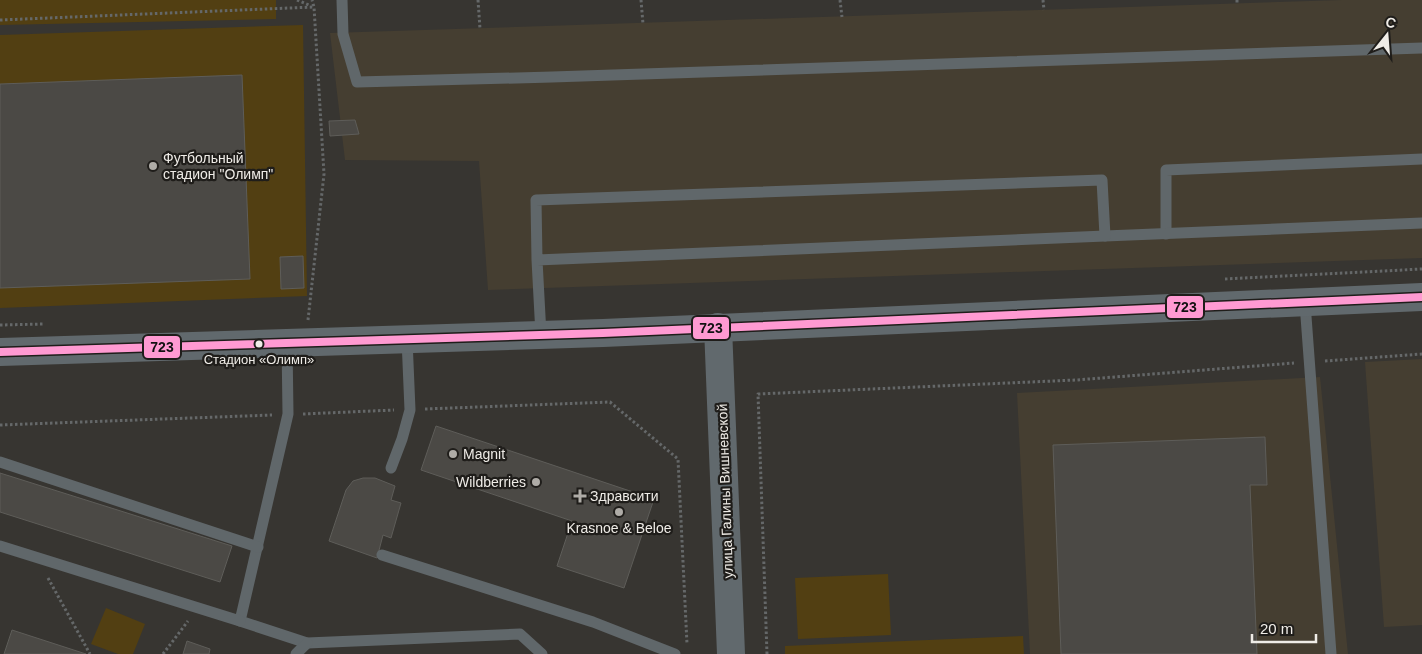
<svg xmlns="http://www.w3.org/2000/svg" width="1422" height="654" font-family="Helvetica,sans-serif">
	<rect width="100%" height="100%" fill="#373531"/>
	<g fill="#453e31">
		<path d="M1342,0H1422V258L488,290L479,161L345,160L330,33Z"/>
		<path d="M1422,359V625L1384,627L1365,362Z"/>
		<path d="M1320,377L1348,654H1030L1017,393Z"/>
	</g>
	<g fill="#523f12">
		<path d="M0,0H276V19L0,25Z"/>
		<path d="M303,25L307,296L0,308V35Z"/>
		<path d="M888,574L891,635L798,639L795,578Z"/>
		<path d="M106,608L145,624L133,654H118L91,644Z"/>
		<path d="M1023,636L1024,654H785V646Z"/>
	</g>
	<g fill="#4b4945" stroke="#5e5d59">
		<path d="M242,75L250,279L0,288V84Z"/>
		<path d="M355,120L359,134L330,136L329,121Z"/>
		<path d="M303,256L304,288L281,289L280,257Z"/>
		<path d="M436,426L654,499L624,588L557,566L572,521L421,470Z"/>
		<path d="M1265,437L1267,485H1250L1257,654H1061L1053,445Z"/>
		<path d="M0,473L232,546L220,582L0,512Z"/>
		<path d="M363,478H375L395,486L391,500L401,503L391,538L383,535L377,558L329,541L346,490L353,481Z"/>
		<path d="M12,630L86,654H4Z"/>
		<path d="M187,641L210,649L209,654H183Z"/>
	</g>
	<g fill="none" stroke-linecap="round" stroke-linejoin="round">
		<g stroke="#656869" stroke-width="3" stroke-dasharray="2.5 2.5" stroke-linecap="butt">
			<path d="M297,0L311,6"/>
			<path d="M478,0L480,29"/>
			<path d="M641,0L643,24"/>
			<path d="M840,0L842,17"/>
			<path d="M1043,0L1044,10"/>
			<path d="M1237,0V4"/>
			<path d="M0,20L314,7"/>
			<path d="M1225,279L1422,269"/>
			<path d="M308,320L324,174L314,7L312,0"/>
			<path d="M0,325L44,324"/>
			<path d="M1325,361L1422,354"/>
			<path d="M425,409L610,402L678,459L687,644"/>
			<path d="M303,414L394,410"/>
			<path d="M0,425L272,415"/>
			<path d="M48,578L90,654"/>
			<path d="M163,654L188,621"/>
			<path d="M767,654L758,394L1076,380L1294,363"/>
		</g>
		<g stroke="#60676a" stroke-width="11">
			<path d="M342,0L343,34L357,82L552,77L1422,48"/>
			<path d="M1166,234V170L1422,159"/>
			<path d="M1105,236L1422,223"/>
			<path d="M537,260L536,200L1102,180L1105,236L537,260L541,335"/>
			<path d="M1305,303L1331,654"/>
			<path d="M287,342L288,414L240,621L307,643L520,634L542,654"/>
			<path d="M0,462L258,547"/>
			<path d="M391,468L402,439L410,410L407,339"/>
			<path d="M0,546L240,621"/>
			<path d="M382,555L593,622L675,654"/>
			<path d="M296,654L307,643"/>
		</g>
		<g stroke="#61696d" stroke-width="28">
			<path d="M718,327L731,654"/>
			<path d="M0,352L603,333L1422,297"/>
		</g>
		<defs>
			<path id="bus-1" d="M0,352L603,333L1422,297"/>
		</defs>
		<use href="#bus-1" stroke="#1f1d1a" stroke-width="11"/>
		<use href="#bus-1" stroke="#ff9ad2" stroke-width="8"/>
	</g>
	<g fill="#afaca7" stroke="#1f1d1a" stroke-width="2">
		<circle cx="153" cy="166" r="5"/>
		<circle cx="453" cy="454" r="5"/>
		<circle cx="536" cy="482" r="5"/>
		<path d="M577.5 488.5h5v5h5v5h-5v5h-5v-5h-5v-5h5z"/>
		<circle cx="619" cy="512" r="5"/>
	</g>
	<circle fill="#efece7" stroke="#1f1d1a" stroke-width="2" cx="259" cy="344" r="4.5"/>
	<g text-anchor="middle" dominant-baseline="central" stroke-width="4.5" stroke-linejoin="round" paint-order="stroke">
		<g font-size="13" fill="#efece7" stroke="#1f1d1a">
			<text x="259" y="359">Стадион «Олимп»</text>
		</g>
		<g font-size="14" fill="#efece7" stroke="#1f1d1a" text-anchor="start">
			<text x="163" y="158">Футбольный<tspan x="163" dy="16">стадион "Олимп"</tspan></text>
			<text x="463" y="454">Magnit</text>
			<text x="526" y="482" text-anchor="end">Wildberries</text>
			<text x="590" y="496">Здравсити</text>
			<text x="619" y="528" text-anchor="middle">Krasnoe &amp; Beloe</text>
		</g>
		<g font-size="14" fill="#efece7" stroke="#1f1d1a">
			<text transform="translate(725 491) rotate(-92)">улица Галины Вишневской</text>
		</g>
	</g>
	<g stroke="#1f1d1a" stroke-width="2">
		<rect x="1166" y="295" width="38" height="24" rx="5" fill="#ff9ad2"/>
		<rect x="692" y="316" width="38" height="24" rx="5" fill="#ff9ad2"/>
		<rect x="143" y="335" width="38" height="24" rx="5" fill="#ff9ad2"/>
	</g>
	<g font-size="14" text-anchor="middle" font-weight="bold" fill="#111">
		<text x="1185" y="312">723</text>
		<text x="711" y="333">723</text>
		<text x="162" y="352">723</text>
	</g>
	<g transform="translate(1387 35) rotate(17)" stroke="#1f1d1a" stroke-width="4" paint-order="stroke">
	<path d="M0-4L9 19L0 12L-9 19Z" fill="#efece7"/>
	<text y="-8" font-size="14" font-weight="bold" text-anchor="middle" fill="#efece7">С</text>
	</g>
	<path d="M1252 634v8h64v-8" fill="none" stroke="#efece7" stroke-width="2.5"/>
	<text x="1260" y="634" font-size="15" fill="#efece7" stroke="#1f1d1a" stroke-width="4" paint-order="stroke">20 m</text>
</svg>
